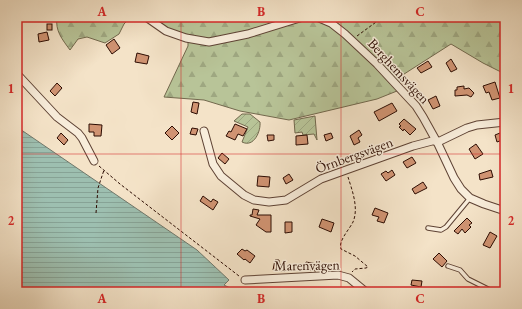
<svg xmlns="http://www.w3.org/2000/svg" width="522" height="309" font-family="'EB Garamond',serif">
	<defs>
		<pattern id="forest-firs" width="22" height="20" patternUnits="userSpaceOnUse"><rect width="22" height="20" fill="#b8c498"/><path d="M5 1l3.5 6h-7zM16 11l3.5 6h-7z" fill="#9ea781"/></pattern>
		<pattern id="garden-furrows" width="10" height="10" patternUnits="userSpaceOnUse"><rect width="10" height="10" fill="#b8c498"/><path d="M-1 1l2-2M0 10L10 0M9 11l2-2" fill="none" stroke="#9ea781"/></pattern>
		<pattern id="water-rules" width="6" height="5" patternUnits="userSpaceOnUse"><rect width="6" height="5" fill="#9dbfb0"/><path d="M0 2.5h6" fill="none" stroke="#87a396"/></pattern>
	</defs>
	<rect width="100%" height="100%" fill="#f4e3c8"/>
	<filter id="stains"><feTurbulence type="fractalNoise" baseFrequency=".005" numOctaves="4"/><feColorMatrix values="0 0 0 0 .2 0 0 0 0 .09 0 0 0 0 .02 0 0 0 .5 -.17"/></filter>
	<radialGradient id="worn" r=".72"><stop offset=".6" stop-color="#630" stop-opacity="0"/><stop offset="1" stop-color="#630" stop-opacity=".3"/></radialGradient>
	<g fill="url(#forest-firs)" stroke="#72684d">
		<path d="M57,17H83L88,20L97,17H131L124,24L119,34L105,43L87,37L78,39L70,50C62,39 55,31 57,17Z"/>
		<path d="M153,17H505V74L483,63L451,44L401,76L397,91L377,99L289,120L240,111L204,100L164,97L188,46V35L169,29Z"/>
	</g>
	<g fill="url(#garden-furrows)" stroke="#72684d">
		<path d="M242,114H250L260,122C261,131 254,148 242,142L248,127L234,121Z"/>
		<path d="M315,116L317,140L314,134L303,135L302,132L295,133L294,120Z"/>
	</g>
	<path fill="url(#water-rules)" stroke="#70776a" d="M17,127L197,250L229,280L224,285L238,292H17Z"/>
	<g fill="#d09372" stroke="#2c0c02">
		<rect x="47" y="24" width="5" height="6"/>
		<path d="M47,32L49,40L39,42L38,34Z"/>
		<path d="M114,39L120,48L112,54L106,45Z"/>
		<path d="M137,53L149,56L147,64L135,62Z"/>
		<path d="M451,59L457,69L451,72L446,63Z"/>
		<path d="M428,61L432,67L421,73L417,68Z"/>
		<path d="M495,82L500,98L492,100L489,92L486,93L483,86Z"/>
		<path d="M57,83L62,88L55,96L50,91Z"/>
		<path d="M464,86V89L469,88L474,93L471,97L467,95L455,96V90H457V87Z"/>
		<path d="M436,96L440,106L433,109L428,100Z"/>
		<path d="M193,102L199,103L197,114L191,112Z"/>
		<path d="M392,103L397,111L379,121L374,112Z"/>
		<path d="M404,119L416,129L410,135L404,129L403,131L399,127L401,126L399,124Z"/>
		<path d="M89,124L102,125L101,136H94V132H89Z"/>
		<path d="M235,124L247,129L243,136L238,134L235,140L226,136L229,131L231,132Z"/>
		<path d="M172,126L179,133L172,140L165,133Z"/>
		<path d="M192,128L198,129L196,135L190,134Z"/>
		<path d="M359,130L362,135L358,138L360,142L354,145L350,136Z"/>
		<path d="M505,131V139L497,142L495,135Z"/>
		<path d="M61,133L68,140L64,145L57,138Z"/>
		<path d="M331,133L333,138L326,141L324,135Z"/>
		<path d="M267,135H274V140L268,141Z"/>
		<path d="M307,135L308,144L296,145V136Z"/>
		<path d="M476,144L483,154L475,159L469,149Z"/>
		<path d="M222,153L229,159L225,164L218,158Z"/>
		<path d="M412,157L416,163L407,168L403,162Z"/>
		<path d="M392,170L395,175L386,181L381,174L386,171L388,173Z"/>
		<path d="M491,170L493,177L480,180L479,174Z"/>
		<path d="M289,174L293,180L286,184L283,178Z"/>
		<path d="M258,176L270,177L269,187L257,186Z"/>
		<path d="M423,182L427,188L415,194L412,189Z"/>
		<path d="M203,196L211,202L213,199L218,202L213,210L200,201Z"/>
		<path d="M375,208L388,213L384,223L377,221L379,217L372,215Z"/>
		<path d="M253,209L259,210L257,215H271V232H266L256,225L260,219L250,216V215H252Z"/>
		<path d="M467,218L472,223L469,225L471,227L465,233L462,229L458,234L454,231Z"/>
		<path d="M322,219L334,223L331,232L319,227Z"/>
		<path d="M285,222H292V232L285,233Z"/>
		<path d="M490,232L497,236L490,248L483,245Z"/>
		<path d="M242,249L245,251L247,250L255,256L250,263L245,259L244,260L237,254Z"/>
		<path d="M439,253L447,261L442,267L433,259Z"/>
		<path d="M275,260H279V264L286,266L285,271L273,270Z"/>
		<path d="M306,262L317,264L316,271L305,269Z"/>
		<path d="M412,280L422,281L421,287L411,285Z"/>
	</g>
	<g fill="none" stroke-linecap="round" stroke-linejoin="round">
		<defs>
			<g id="lane">
				<path d="M428,228L441,230L446,227L470,198"/>
				<path d="M448,266L460,270L468,279L494,292"/>
			</g>
			<g id="street">
				<path d="M146,17L166,31L186,38L209,42L248,34L303,17"/>
				<path d="M317,17L331,23L345,34L377,64L416,106L423,117L438,144L454,178L461,189L470,198L484,204L505,211"/>
				<path d="M17,74L57,117L78,133L82,138L94,161"/>
				<path d="M204,131L213,164L221,176L244,195L254,200L269,202L286,200L321,179L413,146L432,141H440L467,128L477,125L505,122"/>
				<path d="M245,280L338,275L349,278L366,292"/>
			</g>
		</defs>
		<use href="#lane" stroke="#5e4234" stroke-width="5.5"/>
		<use href="#street" stroke="#5e4234" stroke-width="9"/>
		<g stroke="#2c0c02" stroke-width="1" stroke-dasharray="3 2" stroke-linecap="butt">
			<path d="M357,36L383,17"/>
			<path d="M99,166L120,184L239,276"/>
			<path d="M348,177C352,190 359,208 353,222C349,230 338,241 341,249L355,256L368,267L366,268L355,269L352,272"/>
			<path d="M96,213L98,188L104,170"/>
		</g>
		<use href="#lane" stroke="#f8eddb" stroke-width="3.5"/>
		<use href="#street" stroke="#f8eddb" stroke-width="7"/>
	</g>
	<path fill="none" stroke="#d62828" stroke-width="1" stroke-opacity="0.55" d="M181,17V292M341,17V292M17,154H505"/>
	<g text-anchor="middle" dominant-baseline="central" stroke-width="3" stroke-linejoin="round" paint-order="stroke">
		<g font-size="14" fill="#2c0c02" stroke="#f8eddb">
			<text transform="translate(399 71) rotate(47)">Berghemsvägen</text>
			<text transform="translate(354 155) rotate(-20)">Örnbergsvägen</text>
			<text transform="translate(307 265) rotate(-1)">Marenvägen</text>
		</g>
	</g>
	<rect width="522" height="309" fill="none" stroke="#f4e3c8" stroke-width="44"/>
	<rect x="22" y="22" width="478" height="265" fill="none" stroke="#d62828" stroke-width="1.5"/>
	<g font-size="13" text-anchor="middle" font-weight="bold" fill="#d62828">
		<text x="102" y="16">A</text>
		<text x="261" y="16">B</text>
		<text x="420" y="16">C</text>
		<text x="11" y="93">1</text>
		<text x="511" y="93">1</text>
		<text x="11" y="225">2</text>
		<text x="511" y="225">2</text>
		<text x="102" y="303">A</text>
		<text x="261" y="303">B</text>
		<text x="420" y="303">C</text>
	</g>
	<rect width="100%" height="100%" filter="url(#stains)"/>
	<rect width="100%" height="100%" fill="url(#worn)"/>
</svg>
